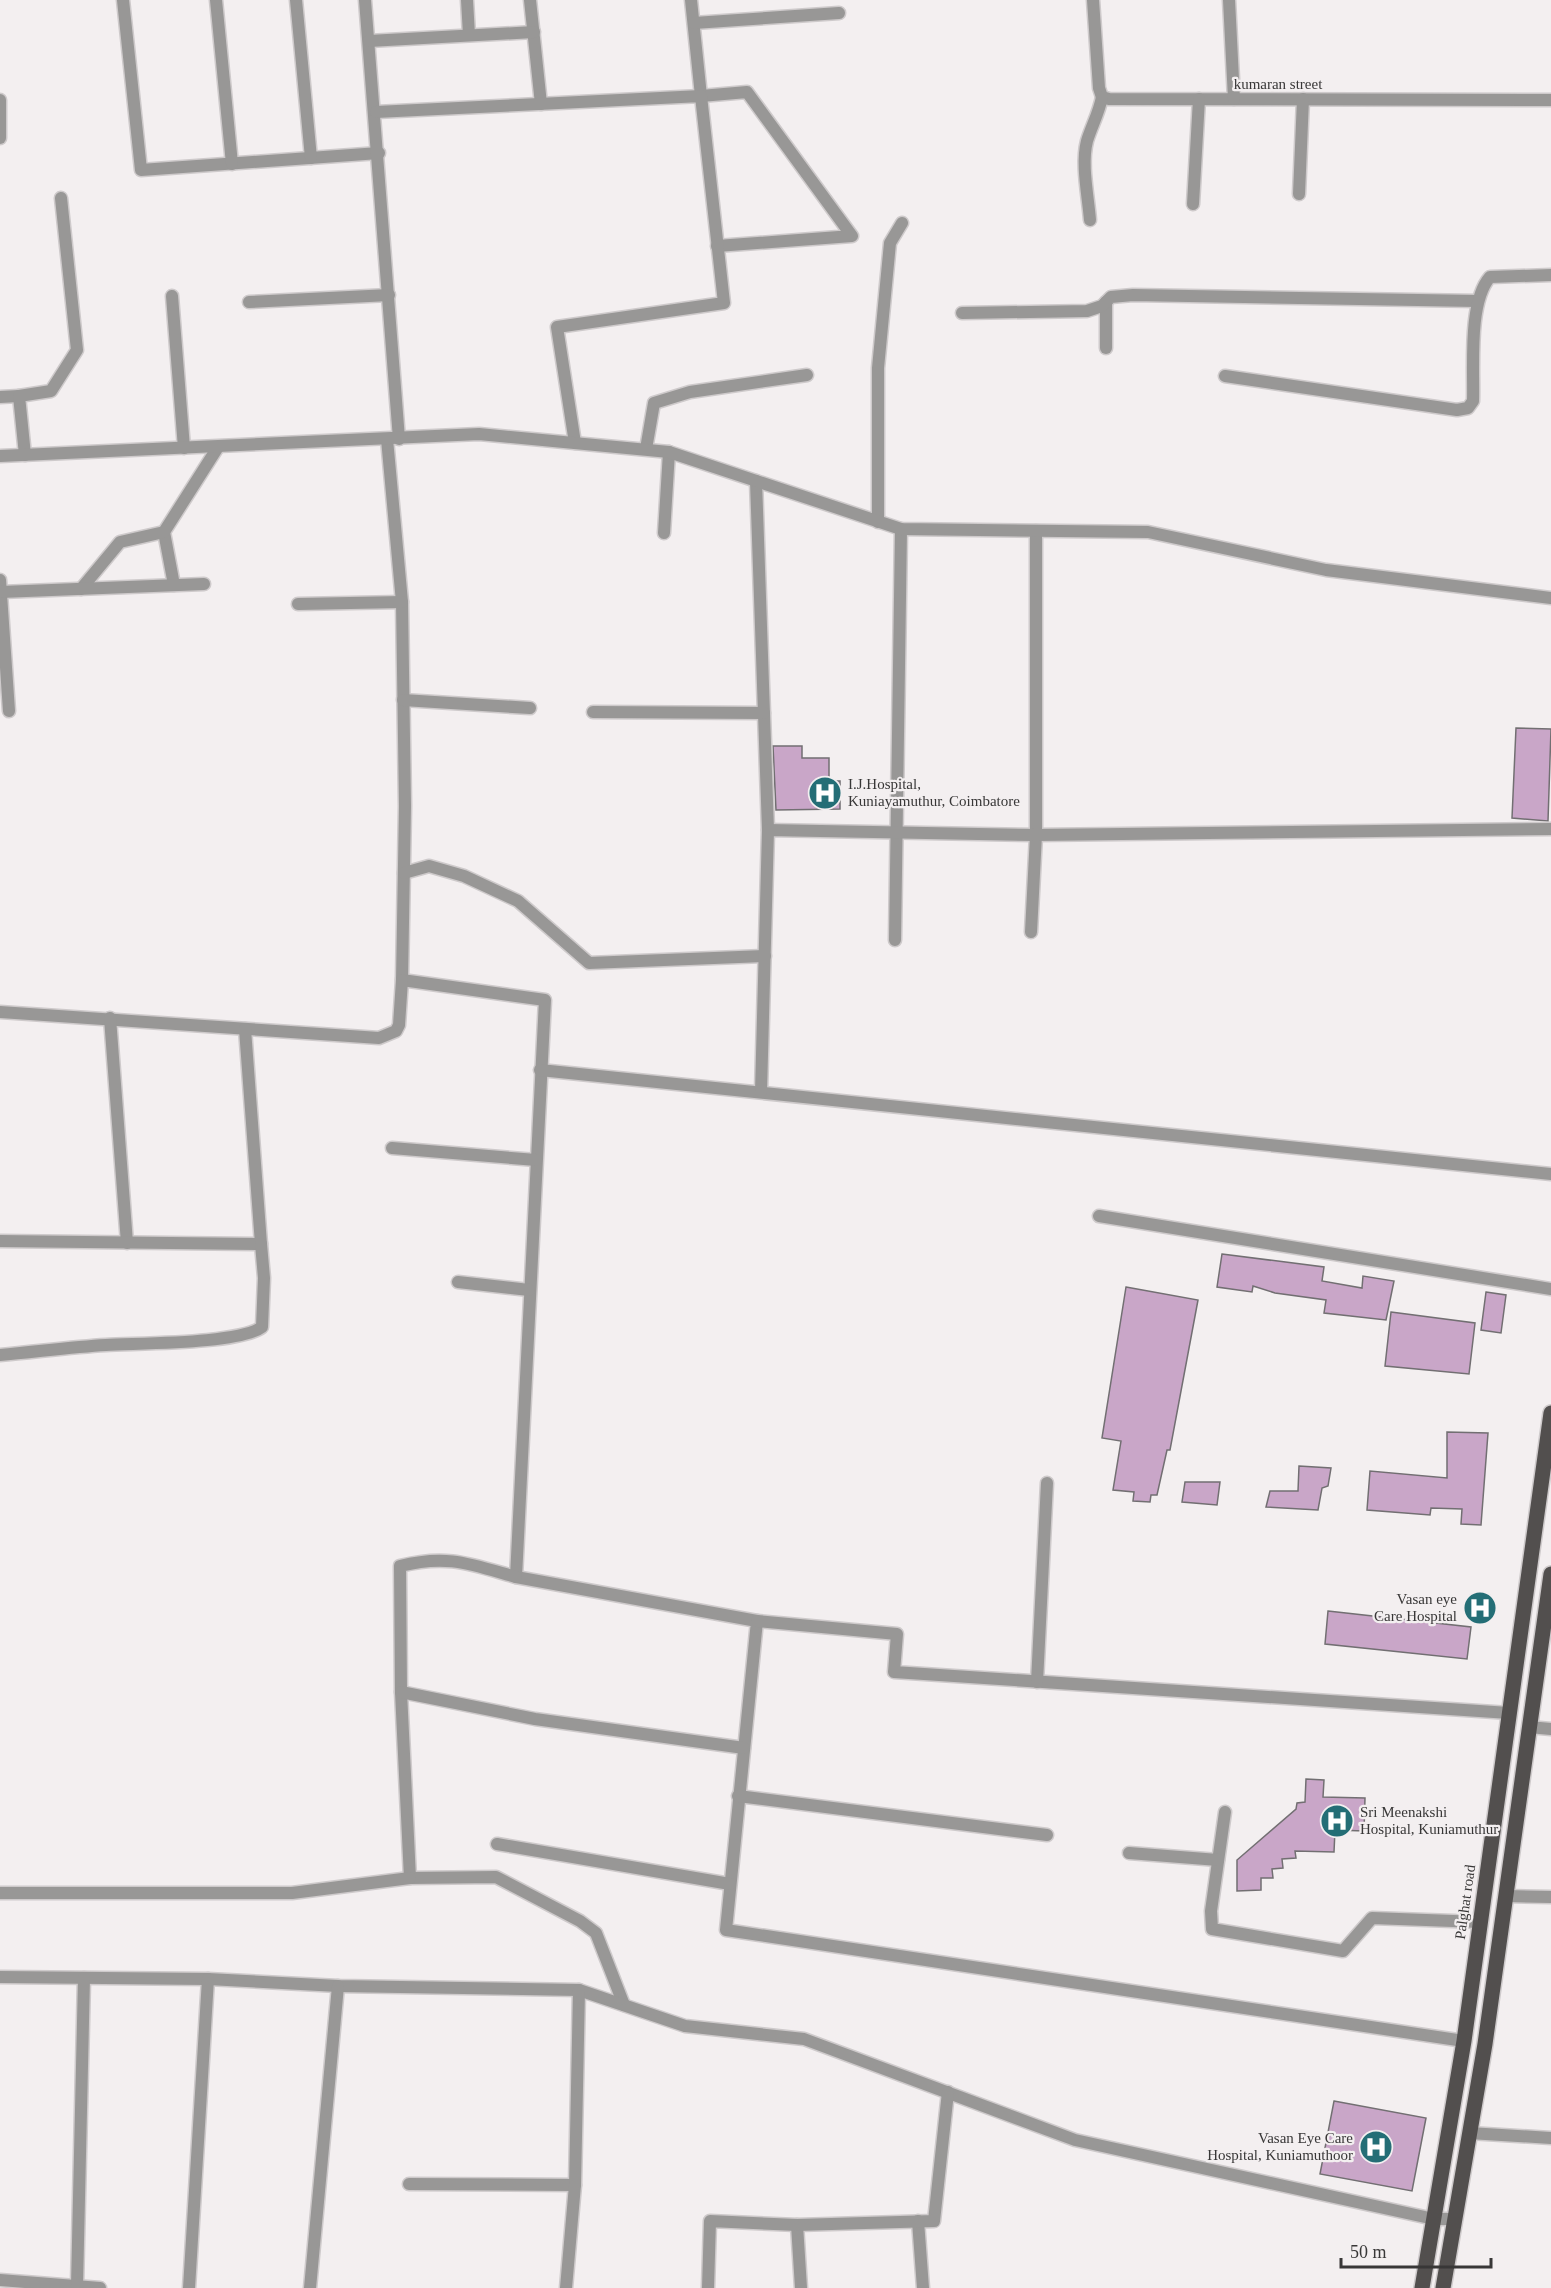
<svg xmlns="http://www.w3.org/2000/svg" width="1551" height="2288" font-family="'Times New Roman',serif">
	<rect width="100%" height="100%" fill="#f3eff0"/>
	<g fill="#c9a6c8" stroke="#726f72" stroke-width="1.5">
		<path d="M1516,728L1551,729L1548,821L1512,818Z"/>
		<path d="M773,746H802V758H829V781H840V809L776,810Z"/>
		<path d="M1222,1254L1324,1267L1322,1281L1362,1288L1363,1276L1394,1281L1386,1320L1324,1313L1326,1300L1275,1293L1253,1286L1252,1292L1217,1287Z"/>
		<path d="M1126,1287L1198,1300L1170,1450H1167L1157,1495H1151L1150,1502L1133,1501L1134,1492L1113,1490L1121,1441L1102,1438Z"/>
		<path d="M1486,1292L1506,1295L1501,1333L1481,1330Z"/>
		<path d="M1391,1312L1475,1323L1469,1374L1385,1366Z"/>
		<path d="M1447,1432L1488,1433L1481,1525L1461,1524L1462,1509L1431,1508L1430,1515L1367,1510L1370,1471L1447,1478Z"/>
		<path d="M1299,1466L1331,1468L1328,1486L1322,1488L1318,1510L1266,1507L1270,1491H1298Z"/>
		<path d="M1185,1482H1220L1217,1505L1182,1502Z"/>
		<path d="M1328,1611L1471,1627L1467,1659L1325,1644Z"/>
		<path d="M1306,1779L1324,1780L1323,1797L1365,1798L1364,1831L1335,1830L1334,1852L1295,1851L1296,1858L1282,1859L1283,1868L1272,1869L1273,1878H1261V1890L1237,1891V1860L1296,1809L1297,1803L1305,1802Z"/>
		<path d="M1334,2101L1426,2118L1412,2191L1320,2174Z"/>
	</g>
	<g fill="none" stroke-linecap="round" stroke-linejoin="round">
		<defs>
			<g id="minor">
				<path d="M123,0L141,170L379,153"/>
				<path d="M216,0L232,164"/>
				<path d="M296,0L311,158"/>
				<path d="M365,0L399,439"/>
				<path d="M467,0L469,35"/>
				<path d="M530,0L541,104"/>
				<path d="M691,0L701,96L747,92L852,236L717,246"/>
				<path d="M1093,0L1099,88L1102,97L1109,99L1551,100"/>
				<path d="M1229,0L1234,99"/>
				<path d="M694,23L839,13"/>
				<path d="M369,41L534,32"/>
				<path d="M0,100V138"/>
				<path d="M376,112L701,96L724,303L557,327L575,443"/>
				<path d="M1299,194L1303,99"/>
				<path d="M1193,204L1199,99"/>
				<path d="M1090,220C1088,195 1081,164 1087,141C1092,125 1099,113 1102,97"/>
				<path d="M172,296L184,448"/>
				<path d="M249,302L389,295"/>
				<path d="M1106,302V348"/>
				<path d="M962,313L1087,311L1102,306L1111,297L1133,295L1477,301"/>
				<path d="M1225,376L1457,410L1468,408L1473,401C1474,368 1468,302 1490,277L1551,275"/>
				<path d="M0,397L19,396"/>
				<path d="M387,439L402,602L405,806L402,980L545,1000L516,1577L757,1621L726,1930L1464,2041"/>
				<path d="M646,449L654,403L690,392L807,375"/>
				<path d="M25,455L19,396L51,391L77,350L61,198"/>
				<path d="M756,481L768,830"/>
				<path d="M878,522V368L890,243L902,223"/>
				<path d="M164,532L174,585"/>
				<path d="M664,533L669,452"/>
				<path d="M0,580L9,711"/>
				<path d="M81,589L120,542L164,532L218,447"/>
				<path d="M1,592L204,584"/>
				<path d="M298,604L402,602"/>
				<path d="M403,700L530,708"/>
				<path d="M593,712L764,713"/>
				<path d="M404,873L429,866L464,876L518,901L589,963L765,956"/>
				<path d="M1031,932L1036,835V531"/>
				<path d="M895,940L901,529"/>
				<path d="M0,1012L379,1038L396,1031L399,1025L402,980"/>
				<path d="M110,1018L127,1243"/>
				<path d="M540,1070L1551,1174"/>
				<path d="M761,1092L768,830L1036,835L1551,829"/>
				<path d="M392,1148L536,1160"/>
				<path d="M1099,1216L1551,1289"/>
				<path d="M0,1241L261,1244L245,1029"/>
				<path d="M458,1282L529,1290"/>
				<path d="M0,1355C35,1352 71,1347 106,1345C139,1343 240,1344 262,1327L264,1278L261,1244"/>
				<path d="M516,1577C470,1564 447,1554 400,1566L401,1692L410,1878L496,1877L580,1921L596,1933L624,2005"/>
				<path d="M757,1621L897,1634L894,1672L1509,1713"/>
				<path d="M1037,1682L1047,1483"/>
				<path d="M401,1692L535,1719L744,1748"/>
				<path d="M1529,1727L1551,1729"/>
				<path d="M738,1796L1047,1835"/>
				<path d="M1225,1812L1211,1911L1212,1929L1343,1951L1372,1918L1480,1922"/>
				<path d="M497,1844L730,1884"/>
				<path d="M1129,1853L1218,1860"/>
				<path d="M0,1893H292L410,1878"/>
				<path d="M1506,1896L1551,1897"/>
				<path d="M0,1977L208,1979L338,1986L579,1990L685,2026L804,2039L1075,2140L1434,2219H1454"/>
				<path d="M1469,2133L1551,2138"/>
				<path d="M409,2184L575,2185"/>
				<path d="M918,2221L923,2288"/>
				<path d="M797,2225L801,2288"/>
				<path d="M0,2280L100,2288"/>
				<path d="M77,2286L84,1978"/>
				<path d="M189,2288L208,1979"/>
				<path d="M310,2288L338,1986"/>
				<path d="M566,2288L575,2185L579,1990"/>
				<path d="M708,2288L710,2221L797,2225L934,2221L948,2092"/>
			</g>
			<path id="tertiary" d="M0,456L479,434L669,452L901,529L1148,532L1326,570L1551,598"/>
			<g id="primary">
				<path d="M1422,2288L1464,2041L1551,1413"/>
				<path d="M1443,2288L1485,2044L1551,1574"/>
			</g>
		</defs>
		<use href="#minor" stroke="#cecacb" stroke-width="15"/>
		<use href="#tertiary" stroke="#cecacb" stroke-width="15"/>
		<use href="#primary" stroke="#cecacb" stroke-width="18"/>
		<use href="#minor" stroke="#989796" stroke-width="12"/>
		<use href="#tertiary" stroke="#989796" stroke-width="12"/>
		<use href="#primary" stroke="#524f4e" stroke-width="15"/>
	</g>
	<defs>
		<symbol id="hospital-disc" viewBox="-11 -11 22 22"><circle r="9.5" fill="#246e76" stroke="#f3eff0"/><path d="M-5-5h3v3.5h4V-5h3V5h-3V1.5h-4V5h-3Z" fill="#fff"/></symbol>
	</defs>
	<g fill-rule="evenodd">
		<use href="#hospital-disc" x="806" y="774" width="38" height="38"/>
		<use href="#hospital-disc" x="1461" y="1589" width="38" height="38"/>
		<use href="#hospital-disc" x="1318" y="1802" width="38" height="38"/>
		<use href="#hospital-disc" x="1357" y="2128" width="38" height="38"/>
	</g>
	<g text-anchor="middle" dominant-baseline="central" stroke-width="4.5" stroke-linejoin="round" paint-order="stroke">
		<g font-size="15" fill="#383737" stroke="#f3eff0">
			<text x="1278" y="84">kumaran street</text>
			<text transform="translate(1465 1902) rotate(-82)">Palghat road</text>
		</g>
		<g font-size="15" fill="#383737" stroke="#f3eff0" text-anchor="start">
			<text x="848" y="784">I.J.Hospital,<tspan x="848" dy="17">Kuniayamuthur, Coimbatore</tspan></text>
			<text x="1457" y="1599" text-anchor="end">Vasan eye<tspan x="1457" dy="17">Care Hospital</tspan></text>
			<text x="1360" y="1812">Sri Meenakshi<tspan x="1360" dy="17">Hospital, Kuniamuthur</tspan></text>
			<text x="1353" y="2138" text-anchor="end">Vasan Eye Care<tspan x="1353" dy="17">Hospital, Kuniamuthoor</tspan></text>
		</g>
	</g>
	<path d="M1341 2258v9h150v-9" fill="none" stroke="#383737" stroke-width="3"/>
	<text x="1350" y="2258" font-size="18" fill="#383737" stroke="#f3eff0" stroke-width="4.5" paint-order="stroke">50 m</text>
</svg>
